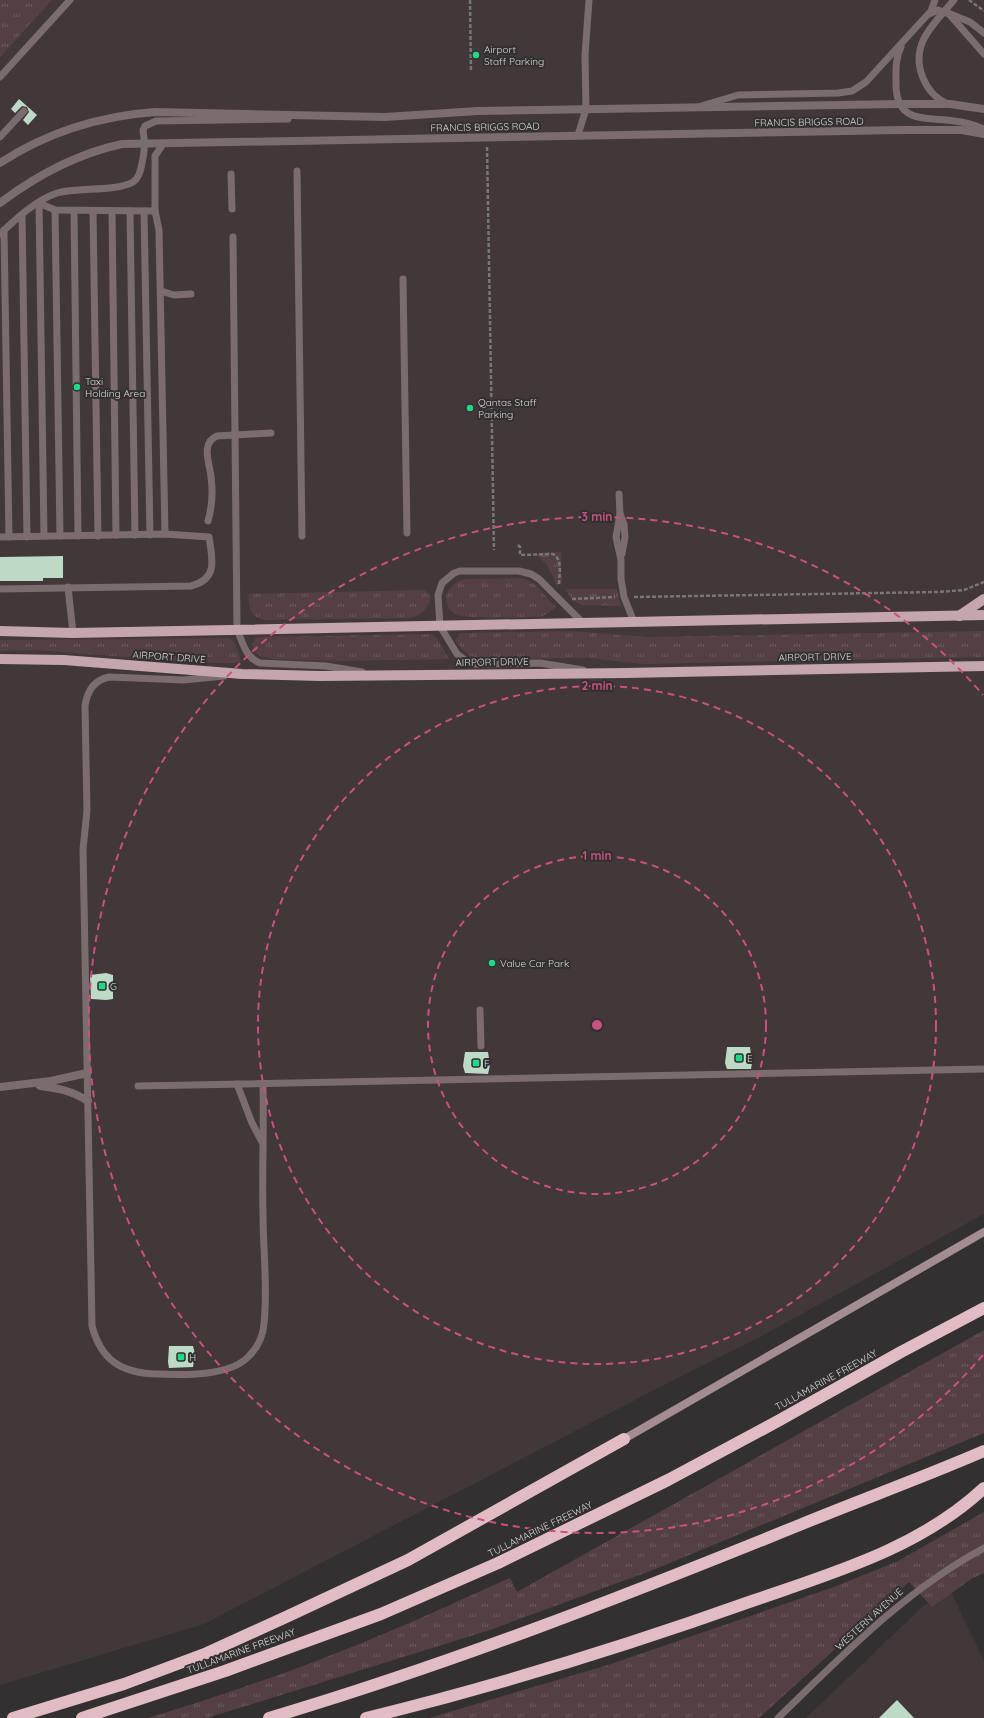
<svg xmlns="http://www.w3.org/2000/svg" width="984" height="1718" font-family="Quicksand,sans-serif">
	<defs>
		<pattern id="grass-tufts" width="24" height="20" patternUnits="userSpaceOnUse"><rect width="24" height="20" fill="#544044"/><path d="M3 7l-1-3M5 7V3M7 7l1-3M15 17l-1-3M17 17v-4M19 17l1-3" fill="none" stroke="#6c5b5e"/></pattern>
	</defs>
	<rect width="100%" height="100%" fill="#333031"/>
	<g fill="#423739">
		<path d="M0,0H984V1214L758,1338L689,1372L204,1624L0,1685Z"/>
		<path d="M950,1590L984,1661V1718H806L922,1607Z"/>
	</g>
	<g fill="url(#grass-tufts)">
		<path d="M0,0H52L0,57Z"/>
		<path d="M561,552L562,583L557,585L547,565L538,556V553Z"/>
		<path d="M518,578C538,580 542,595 556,607C552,610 547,614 543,616C538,618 464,618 460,616C438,608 444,585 464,579Z"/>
		<path d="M565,589H617L621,606L584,605L573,601Z"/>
		<path d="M425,590L431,596C429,608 422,615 410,618L265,620C250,617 249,608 248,594Z"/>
		<path d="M571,631L647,637L984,631V657L643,664L588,658L481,659L468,655L455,641L460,633Z"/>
		<path d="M431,634L437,638L449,659L340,661L273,659L260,656L254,651L252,644L256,637Z"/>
		<path d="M228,638C237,641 238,652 241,660L240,663H203L35,650L0,651V640Z"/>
		<path d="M984,1330V1433L653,1570L490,1630L207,1718H148C210,1699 273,1678 334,1654C394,1631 451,1604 510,1578L517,1592Z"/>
		<path d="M984,1512V1573L971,1579L932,1607L909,1582L759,1718H429L608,1665L834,1587L898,1561Z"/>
	</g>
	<g fill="#bcdac6">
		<path d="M19,99L37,115L28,125L23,120L29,112L27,107L22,106L15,113L11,109Z"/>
		<path d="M63,556V578H43V581H0V557Z"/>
		<path d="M106,973L113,975V999L106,1000L91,999L90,975Z"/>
		<path d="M727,1047H750L752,1063L751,1069H727L725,1063Z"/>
		<path d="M465,1052H488L490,1065L488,1074L465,1073L463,1066Z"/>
		<path d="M169,1346H193L195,1354L193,1367L169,1368L168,1362Z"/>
		<path d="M897,1700L914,1718H879Z"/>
	</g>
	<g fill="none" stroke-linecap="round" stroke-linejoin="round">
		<g stroke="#797677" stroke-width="2.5" stroke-dasharray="4 2" stroke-linecap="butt">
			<path d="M470,0L471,72"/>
			<path d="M969,0L984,11"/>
			<path d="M487,147L494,550"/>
			<path d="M518,545L520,547V555L553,554C563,560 559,574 559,585"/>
			<path d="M634,597L938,592L964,590L984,582"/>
			<path d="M572,599L615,597"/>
		</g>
		<g stroke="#7b6c6f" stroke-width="7">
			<path d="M948,13L970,22L984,33"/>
			<path d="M929,14L938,10L949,14L984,54"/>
			<path d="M901,47C895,59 896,71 896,84C896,124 926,117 954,121C964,122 975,125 984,129"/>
			<path d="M0,77L70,0"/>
			<path d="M948,104C936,99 928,90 923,78C909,44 934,24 954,0"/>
			<path d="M701,106L738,95L838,93L852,91L866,82L931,11L935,0"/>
			<path d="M578,135L586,109L585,55L589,0"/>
			<path d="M0,137L24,111"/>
			<path d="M163,144L155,156V211L159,230L165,534"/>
			<path d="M297,171L302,536"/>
			<path d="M231,174L232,209"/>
			<path d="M39,203L44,536"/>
			<path d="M39,203L55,210L155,211"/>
			<path d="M55,210L60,536"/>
			<path d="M74,211L78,536"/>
			<path d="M93,211L98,536"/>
			<path d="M112,211L116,535"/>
			<path d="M130,211L135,535"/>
			<path d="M144,211L150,535"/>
			<path d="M22,215L27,537"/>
			<path d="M4,230L9,537"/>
			<path d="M0,234C16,219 36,200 57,193C78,187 115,192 133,182C139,178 141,170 142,163C145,150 145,143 143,130L145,126L156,121L288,119"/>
			<path d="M233,237L237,629C243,643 245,657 260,663L326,666L362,672"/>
			<path d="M403,279L407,533"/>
			<path d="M161,291L174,295L191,294"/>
			<path d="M619,494L620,514L624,524L625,537L622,554"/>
			<path d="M620,514L616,537L621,560V579L624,597L634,622"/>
			<path d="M208,521C212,507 213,491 211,477C210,464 200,443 217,436L271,433"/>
			<path d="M0,537L165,534L209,537C212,558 219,579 191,586L0,589"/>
			<path d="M68,587L73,633"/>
			<path d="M582,622L539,579L531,574L519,571H460L454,573L442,583L438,595L440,626L457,654L468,662L475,664L540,663L583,670"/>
			<path d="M224,676L184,680L109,677C94,680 87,692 85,706L87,811L83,849L92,1326C101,1360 121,1373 156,1374C182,1375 230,1377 249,1356C257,1348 263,1336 264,1324C268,1288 263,1250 263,1215C262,1171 264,1127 263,1084"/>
			<path d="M480,1010L481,1046"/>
			<path d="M237,1084L252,1123L262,1142"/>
			<path d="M138,1086L984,1069"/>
			<path d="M778,1718C842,1656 904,1591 984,1548"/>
		</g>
		<g stroke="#7b6c6f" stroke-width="8">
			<path d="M0,163C46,133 99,116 155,112L385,117L478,111L900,104H950L984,109"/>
			<path d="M0,203C37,175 76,154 122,144L902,130H962L984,134"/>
			<path d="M40,1086C58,1088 72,1091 88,1101"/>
			<path d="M0,1087L51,1081L87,1073"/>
		</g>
		<path stroke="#a48d91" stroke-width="8" d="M624,1439L984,1232"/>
		<g stroke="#c4a6ac" stroke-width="10">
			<path d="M959,616L984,599"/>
			<path d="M0,631L73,633L984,615"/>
			<path d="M0,659L64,660L242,674L320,676L626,673L984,666"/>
		</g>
		<g stroke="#e1bdc3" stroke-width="12">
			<path d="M13,1718L124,1684L207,1653L286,1617L408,1560L624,1439"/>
			<path d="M82,1718L225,1671L381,1614L498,1563L668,1480L778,1421L901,1352L984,1308"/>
			<path d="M269,1718C451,1664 627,1595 802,1524C863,1499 924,1477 984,1451"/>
			<path d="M366,1718C496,1686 626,1646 752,1601C833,1573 920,1548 984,1488"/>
		</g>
	</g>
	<g fill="none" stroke="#c85180" stroke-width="2" stroke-dasharray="7 5">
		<circle cx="597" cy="1025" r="169"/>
		<circle cx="597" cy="1025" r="339"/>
		<path d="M983 1355A508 508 0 1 1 983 695"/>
	</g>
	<g fill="#21d887" stroke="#333031" stroke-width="1.5">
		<circle cx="476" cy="55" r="4"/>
		<circle cx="77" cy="387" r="4"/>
		<circle cx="470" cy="408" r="4"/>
		<circle cx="492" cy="963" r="4"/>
		<rect x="98" y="982" width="8" height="8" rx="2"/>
		<rect x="735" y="1054" width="8" height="8" rx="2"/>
		<rect x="472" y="1059" width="8" height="8" rx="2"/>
		<rect x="177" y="1353" width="8" height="8" rx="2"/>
	</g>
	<g text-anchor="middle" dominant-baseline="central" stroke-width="4" stroke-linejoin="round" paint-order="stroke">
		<g font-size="10" fill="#d7d5d5" stroke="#333031" text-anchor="start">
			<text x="484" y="49">Airport<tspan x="484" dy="12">Staff Parking</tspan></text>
			<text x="85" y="381">Taxi<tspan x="85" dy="12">Holding Area</tspan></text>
			<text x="478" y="402">Qantas Staff<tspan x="478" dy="12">Parking</tspan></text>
			<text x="500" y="963">Value Car Park</text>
			<text x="110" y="986">G</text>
			<text x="747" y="1058">E</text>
			<text x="484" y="1063">F</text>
			<text x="189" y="1357">H</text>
		</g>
		<g font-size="10" fill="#d7d5d5" stroke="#333031">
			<text transform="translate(809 122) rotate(-1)">FRANCIS BRIGGS ROAD</text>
			<text transform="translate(485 127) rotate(-1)">FRANCIS BRIGGS ROAD</text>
			<text transform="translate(169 657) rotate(4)">AIRPORT DRIVE</text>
			<text transform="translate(815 657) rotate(-1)">AIRPORT DRIVE</text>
			<text transform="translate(492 662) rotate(-1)">AIRPORT DRIVE</text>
			<text transform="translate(826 1380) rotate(-29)">TULLAMARINE FREEWAY</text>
			<text transform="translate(540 1529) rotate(-26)">TULLAMARINE FREEWAY</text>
			<text transform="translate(869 1619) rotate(-42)">WESTERN AVENUE</text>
			<text transform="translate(241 1651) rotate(-20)">TULLAMARINE FREEWAY</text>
		</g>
	</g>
	<circle cx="597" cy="1025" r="6" fill="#c85180" stroke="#333031" stroke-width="2"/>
	<g font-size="12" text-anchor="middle" font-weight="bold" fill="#c85180" stroke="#333031" stroke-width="4" stroke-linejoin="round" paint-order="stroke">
		<text x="597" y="521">3 min</text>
		<text x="597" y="690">2 min</text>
		<text x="597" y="860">1 min</text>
	</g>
</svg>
